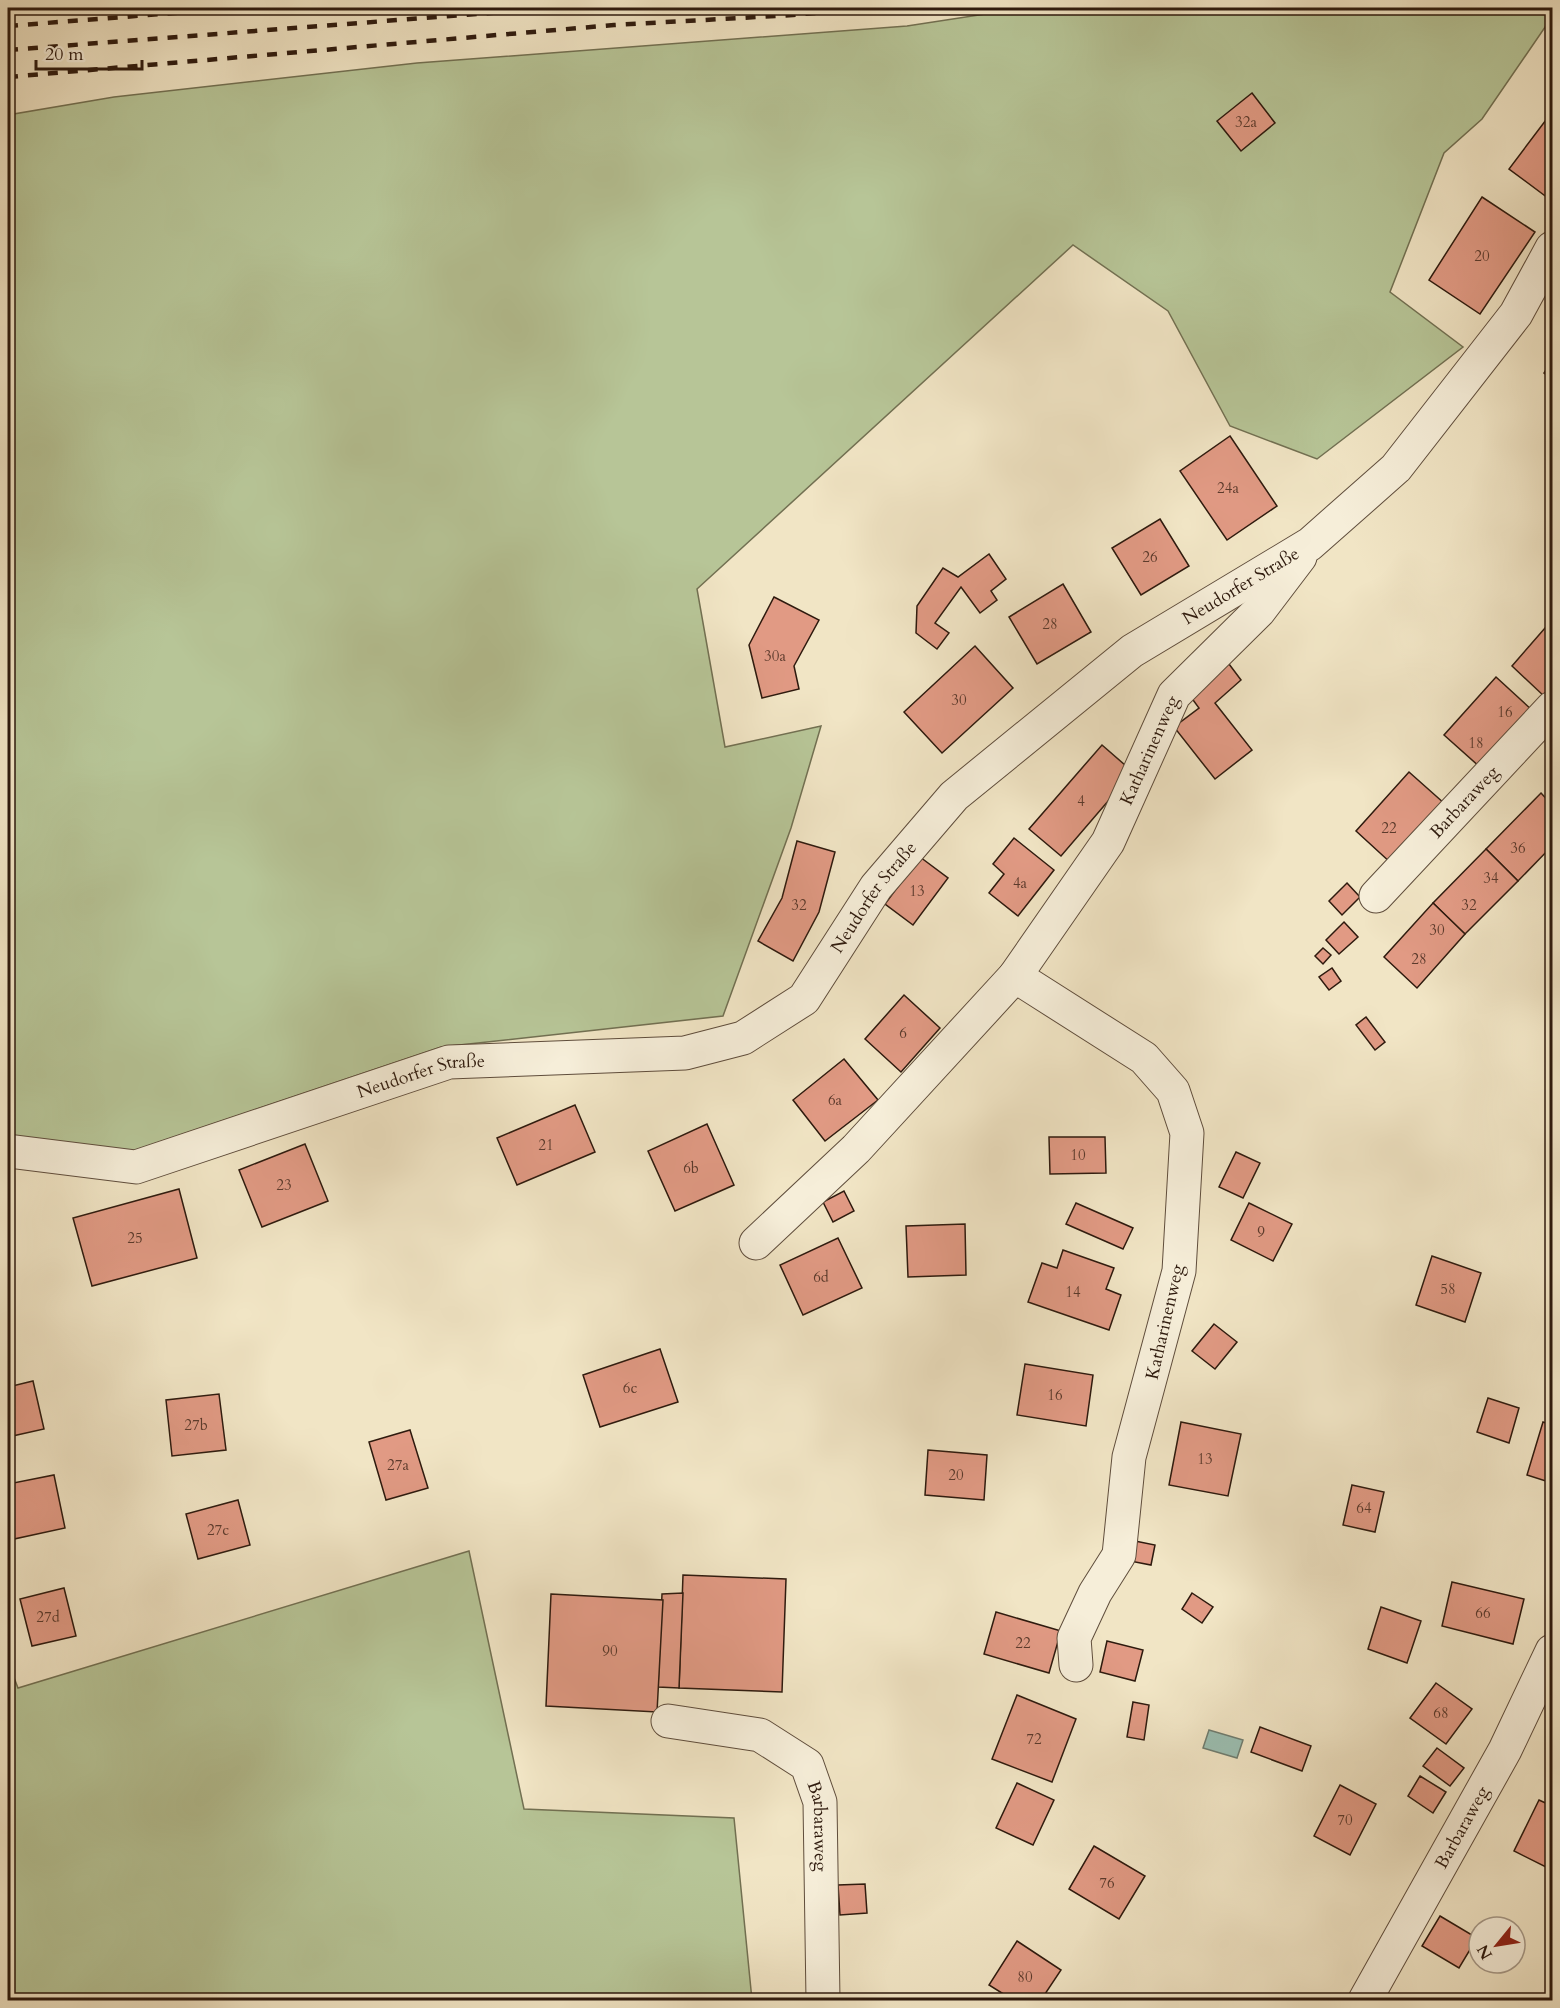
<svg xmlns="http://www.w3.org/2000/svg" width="1560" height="2008" font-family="Cardo,serif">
	<rect width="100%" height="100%" fill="#f1e5c5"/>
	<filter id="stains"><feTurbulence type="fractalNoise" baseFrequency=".00333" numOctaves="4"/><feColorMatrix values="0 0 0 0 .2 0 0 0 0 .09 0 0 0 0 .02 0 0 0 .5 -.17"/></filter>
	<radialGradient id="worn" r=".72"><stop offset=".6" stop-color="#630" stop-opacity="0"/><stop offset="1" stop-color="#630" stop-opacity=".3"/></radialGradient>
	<g fill="#b7c597" stroke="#727052" stroke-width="1.5">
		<path d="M1025,8H1552V17L1482,119L1444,153L1390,292L1463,347L1317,459L1230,426L1168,311L1073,245L697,589L725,747L821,726L791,828L723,1016L441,1047L133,1151L8,1136V115L114,97L417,63L907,26Z"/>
		<path d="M469,1551L524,1809L734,1818L752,2000H8V1662L18,1688Z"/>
	</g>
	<path fill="#9bbfb2" stroke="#6f7d70" stroke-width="1.5" d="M1209,1730L1243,1740L1237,1758L1203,1748Z"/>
	<g fill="#e19a84" stroke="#2e1a0e" stroke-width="1.5">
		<path d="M1252,93L1275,123L1241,151L1217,121Z"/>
		<path d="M1552,112V201L1509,169Z"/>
		<path d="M1482,197L1535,232L1480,314L1429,280Z"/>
		<path d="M1552,360V379L1544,373Z"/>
		<path d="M1230,436L1277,506L1227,540L1180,471Z"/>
		<path d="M1160,519L1189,566L1141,595L1112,548Z"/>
		<path d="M989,554L1006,579L991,591L997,600L980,613L961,587L935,623L949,633L937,649L916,633L917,606L943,568L958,577Z"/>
		<path d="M1063,584L1091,632L1037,664L1009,617Z"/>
		<path d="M774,597L819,620L794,666L799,689L762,698L749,645Z"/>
		<path d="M1552,620V690L1546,698L1512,666Z"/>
		<path d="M975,646L1013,688L942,753L904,712Z"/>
		<path d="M1226,660L1241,680L1215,703L1252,750L1215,779L1174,727L1199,708L1188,693Z"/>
		<path d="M1496,677L1533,711L1481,768L1444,735Z"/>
		<path d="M1102,745L1133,772L1061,856L1029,829Z"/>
		<path d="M1409,772L1445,804L1392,864L1356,831Z"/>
		<path d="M1541,793L1552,805V846L1518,881L1486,849Z"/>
		<path d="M1014,838L1054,870L1018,916L989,893L1004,874L993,864Z"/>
		<path d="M797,841L835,852L819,912L793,961L758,941L782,898Z"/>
		<path d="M1486,849L1518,881L1465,934L1433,903Z"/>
		<path d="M920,857L948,878L913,925L885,904Z"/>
		<path d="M1347,883L1360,897L1342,915L1329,901Z"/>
		<path d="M1433,903L1465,934L1417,988L1384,957Z"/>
		<path d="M1344,922L1358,937L1339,954L1326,940Z"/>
		<path d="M1323,948L1331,955L1323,964L1315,956Z"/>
		<path d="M1332,968L1341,981L1329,990L1319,977Z"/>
		<path d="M904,995L940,1028L901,1072L865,1039Z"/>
		<path d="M1366,1017L1385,1042L1375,1050L1356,1025Z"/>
		<path d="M844,1059L878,1100L825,1141L793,1100Z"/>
		<path d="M575,1105L595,1152L517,1185L497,1138Z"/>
		<path d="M707,1124L734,1185L675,1211L648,1151Z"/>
		<path d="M1049,1137H1105L1106,1173L1050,1174Z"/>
		<path d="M305,1144L328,1201L262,1227L239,1170Z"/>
		<path d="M1236,1152L1260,1163L1243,1198L1219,1187Z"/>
		<path d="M179,1189L197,1258L92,1286L73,1218Z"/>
		<path d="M844,1191L854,1211L833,1222L823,1202Z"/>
		<path d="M1076,1203L1133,1228L1123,1249L1066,1224Z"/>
		<path d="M1249,1203L1292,1224L1273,1261L1231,1240Z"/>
		<path d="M965,1224L966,1275L908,1277L906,1226Z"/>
		<path d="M838,1238L862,1288L803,1315L780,1265Z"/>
		<path d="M1063,1250L1114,1268L1106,1289L1121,1295L1109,1330L1028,1302L1042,1263L1057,1268Z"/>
		<path d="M1432,1256L1481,1273L1465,1322L1416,1305Z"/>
		<path d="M1214,1324L1237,1342L1215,1369L1192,1351Z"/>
		<path d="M660,1349L678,1402L600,1427L583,1375Z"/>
		<path d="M1025,1364L1093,1375L1086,1426L1017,1415Z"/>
		<path d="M33,1381L44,1429L8,1437V1387Z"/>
		<path d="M219,1394L226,1450L172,1456L166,1400Z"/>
		<path d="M1488,1398L1519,1408L1509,1443L1477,1432Z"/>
		<path d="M1181,1422L1241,1434L1228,1496L1169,1485Z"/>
		<path d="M1543,1422L1552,1425V1483L1527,1475Z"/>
		<path d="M410,1430L428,1488L386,1500L369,1442Z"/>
		<path d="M928,1450L987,1455L984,1500L925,1495Z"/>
		<path d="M54,1475L65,1528L14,1539L8,1507V1484Z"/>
		<path d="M1352,1485L1384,1492L1375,1532L1343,1525Z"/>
		<path d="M238,1500L250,1545L198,1559L186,1514Z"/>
		<path d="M1135,1541L1155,1545L1151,1565L1130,1561Z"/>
		<path d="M683,1575L786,1579L782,1692L679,1688Z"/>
		<path d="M1452,1582L1524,1599L1513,1644L1442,1626Z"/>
		<path d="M64,1588L76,1636L32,1646L20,1599Z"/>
		<path d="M683,1593L679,1688L658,1687L662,1594Z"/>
		<path d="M1192,1593L1213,1607L1202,1623L1182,1609Z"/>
		<path d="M551,1594L663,1600L657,1712L546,1706Z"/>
		<path d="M1381,1607L1421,1621L1407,1663L1368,1649Z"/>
		<path d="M996,1612L1061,1631L1049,1673L984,1654Z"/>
		<path d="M1107,1641L1143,1650L1135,1681L1100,1672Z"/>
		<path d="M1436,1683L1472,1709L1446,1744L1410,1718Z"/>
		<path d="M1017,1695L1076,1719L1052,1782L992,1759Z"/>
		<path d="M1133,1702L1149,1705L1144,1740L1127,1737Z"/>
		<path d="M1260,1727L1311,1746L1302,1771L1251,1752Z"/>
		<path d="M1437,1748L1464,1768L1450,1786L1423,1766Z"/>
		<path d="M1552,1762V1779L1546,1777Z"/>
		<path d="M1420,1776L1446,1792L1433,1813L1408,1796Z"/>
		<path d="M1017,1783L1054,1800L1033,1845L996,1828Z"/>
		<path d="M1340,1785L1376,1804L1350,1855L1314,1836Z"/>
		<path d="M1539,1800L1552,1806V1870L1514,1851Z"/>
		<path d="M1094,1846L1145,1876L1119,1919L1069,1889Z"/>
		<path d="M865,1884L867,1913L840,1915L838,1885Z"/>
		<path d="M1440,1916L1477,1938L1459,1968L1422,1946Z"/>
		<path d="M1017,1941L1061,1970L1041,2000H1013L989,1985Z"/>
	</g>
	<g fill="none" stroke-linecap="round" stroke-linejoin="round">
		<defs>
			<g id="street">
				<path id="s1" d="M1376,896L1552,708"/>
				<path d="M1015,976L1144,1058L1173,1091L1187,1133L1179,1271L1129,1457L1119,1555L1095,1593L1074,1638L1076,1665"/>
				<path id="s2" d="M8,1151L136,1167L449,1062L685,1053L743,1038L804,999L876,887L954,796L1132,651L1310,544L1396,468L1516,314L1552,248"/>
				<path id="s3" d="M756,1243L856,1149L1015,976L1108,842L1174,695L1259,611L1300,557"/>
				<path id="s4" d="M668,1721L760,1735L807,1765L820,1802L823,2000"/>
				<path id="s5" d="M1365,2000L1505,1750L1552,1651"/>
			</g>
		</defs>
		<use href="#street" stroke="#5f4d3c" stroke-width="35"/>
		<use href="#street" stroke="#f6eed9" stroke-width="33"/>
		<g stroke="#2e1a0e" stroke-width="4.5" stroke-dasharray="10 10" stroke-linecap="butt">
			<path d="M8,26L238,8"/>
			<path d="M8,50L554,8"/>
			<path d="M8,77L614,25L793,15L869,8"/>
		</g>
	</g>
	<g text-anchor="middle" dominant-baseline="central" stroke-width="4.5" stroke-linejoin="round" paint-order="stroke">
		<g font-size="15" fill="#5b3a2c">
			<text x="1246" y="122">32a</text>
			<text x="1482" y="256">20</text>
			<text x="1228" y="488">24a</text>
			<text x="1150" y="557">26</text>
			<text x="1050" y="624">28</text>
			<text x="775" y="656">30a</text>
			<text x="959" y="700">30</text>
			<text x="1505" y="712">16</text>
			<text x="1476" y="743">18</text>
			<text x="1081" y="801">4</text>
			<text x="1389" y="828">22</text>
			<text x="1518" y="848">36</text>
			<text x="1491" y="878">34</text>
			<text x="1020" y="883">4a</text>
			<text x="917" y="891">13</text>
			<text x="799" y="905">32</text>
			<text x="1469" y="905">32</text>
			<text x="1437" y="930">30</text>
			<text x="1419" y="959">28</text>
			<text x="903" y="1033">6</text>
			<text x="835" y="1100">6a</text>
			<text x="546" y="1145">21</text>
			<text x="1078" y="1155">10</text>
			<text x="691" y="1168">6b</text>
			<text x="284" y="1185">23</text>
			<text x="1261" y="1232">9</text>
			<text x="135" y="1238">25</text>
			<text x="821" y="1277">6d</text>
			<text x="1448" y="1289">58</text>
			<text x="1073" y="1292">14</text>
			<text x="630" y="1388">6c</text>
			<text x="1055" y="1395">16</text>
			<text x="196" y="1425">27b</text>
			<text x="1205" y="1459">13</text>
			<text x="398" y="1465">27a</text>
			<text x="956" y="1475">20</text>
			<text x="1364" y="1508">64</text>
			<text x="218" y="1530">27c</text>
			<text x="1483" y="1613">66</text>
			<text x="48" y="1617">27d</text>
			<text x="1023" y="1643">22</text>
			<text x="610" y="1651">90</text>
			<text x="1441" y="1713">68</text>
			<text x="1034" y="1739">72</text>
			<text x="1345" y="1820">70</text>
			<text x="1107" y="1883">76</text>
			<text x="1025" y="1977">80</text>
		</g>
		<g font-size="18" fill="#2e1a0e" stroke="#f6eed9">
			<text stroke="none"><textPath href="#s2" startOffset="1437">Neudorfer Straße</textPath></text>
			<text stroke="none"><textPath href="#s3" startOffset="636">Katharinenweg</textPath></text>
			<text stroke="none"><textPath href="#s1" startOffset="129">Barbaraweg</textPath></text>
			<text stroke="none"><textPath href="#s2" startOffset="951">Neudorfer Straße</textPath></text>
			<text stroke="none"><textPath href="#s2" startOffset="429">Neudorfer Straße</textPath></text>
			<text transform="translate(1165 1322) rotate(-77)">Katharinenweg</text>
			<text stroke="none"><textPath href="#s4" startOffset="212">Barbaraweg</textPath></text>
			<text stroke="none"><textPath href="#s5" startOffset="198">Barbaraweg</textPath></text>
		</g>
	</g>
	<rect width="1560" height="2008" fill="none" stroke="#f1e5c5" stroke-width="30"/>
	<rect x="9" y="9" width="1542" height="1990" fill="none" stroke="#2e1a0e" stroke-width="3"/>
	<rect x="15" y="15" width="1530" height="1978" fill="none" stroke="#2e1a0e" stroke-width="1.5"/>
	<g transform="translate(1497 1945) rotate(240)"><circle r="28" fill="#f6eed9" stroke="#a69988" stroke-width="1.5"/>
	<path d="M0-4.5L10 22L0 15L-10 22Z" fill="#8f2418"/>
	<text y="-9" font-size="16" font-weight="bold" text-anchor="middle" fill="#2e1a0e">N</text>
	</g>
	<path d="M36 60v9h106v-9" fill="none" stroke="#2e1a0e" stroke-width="3"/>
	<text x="45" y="60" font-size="18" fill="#2e1a0e" stroke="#f6eed9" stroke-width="4.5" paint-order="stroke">20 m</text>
	<rect width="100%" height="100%" filter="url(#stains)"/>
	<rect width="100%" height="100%" fill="url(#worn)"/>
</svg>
